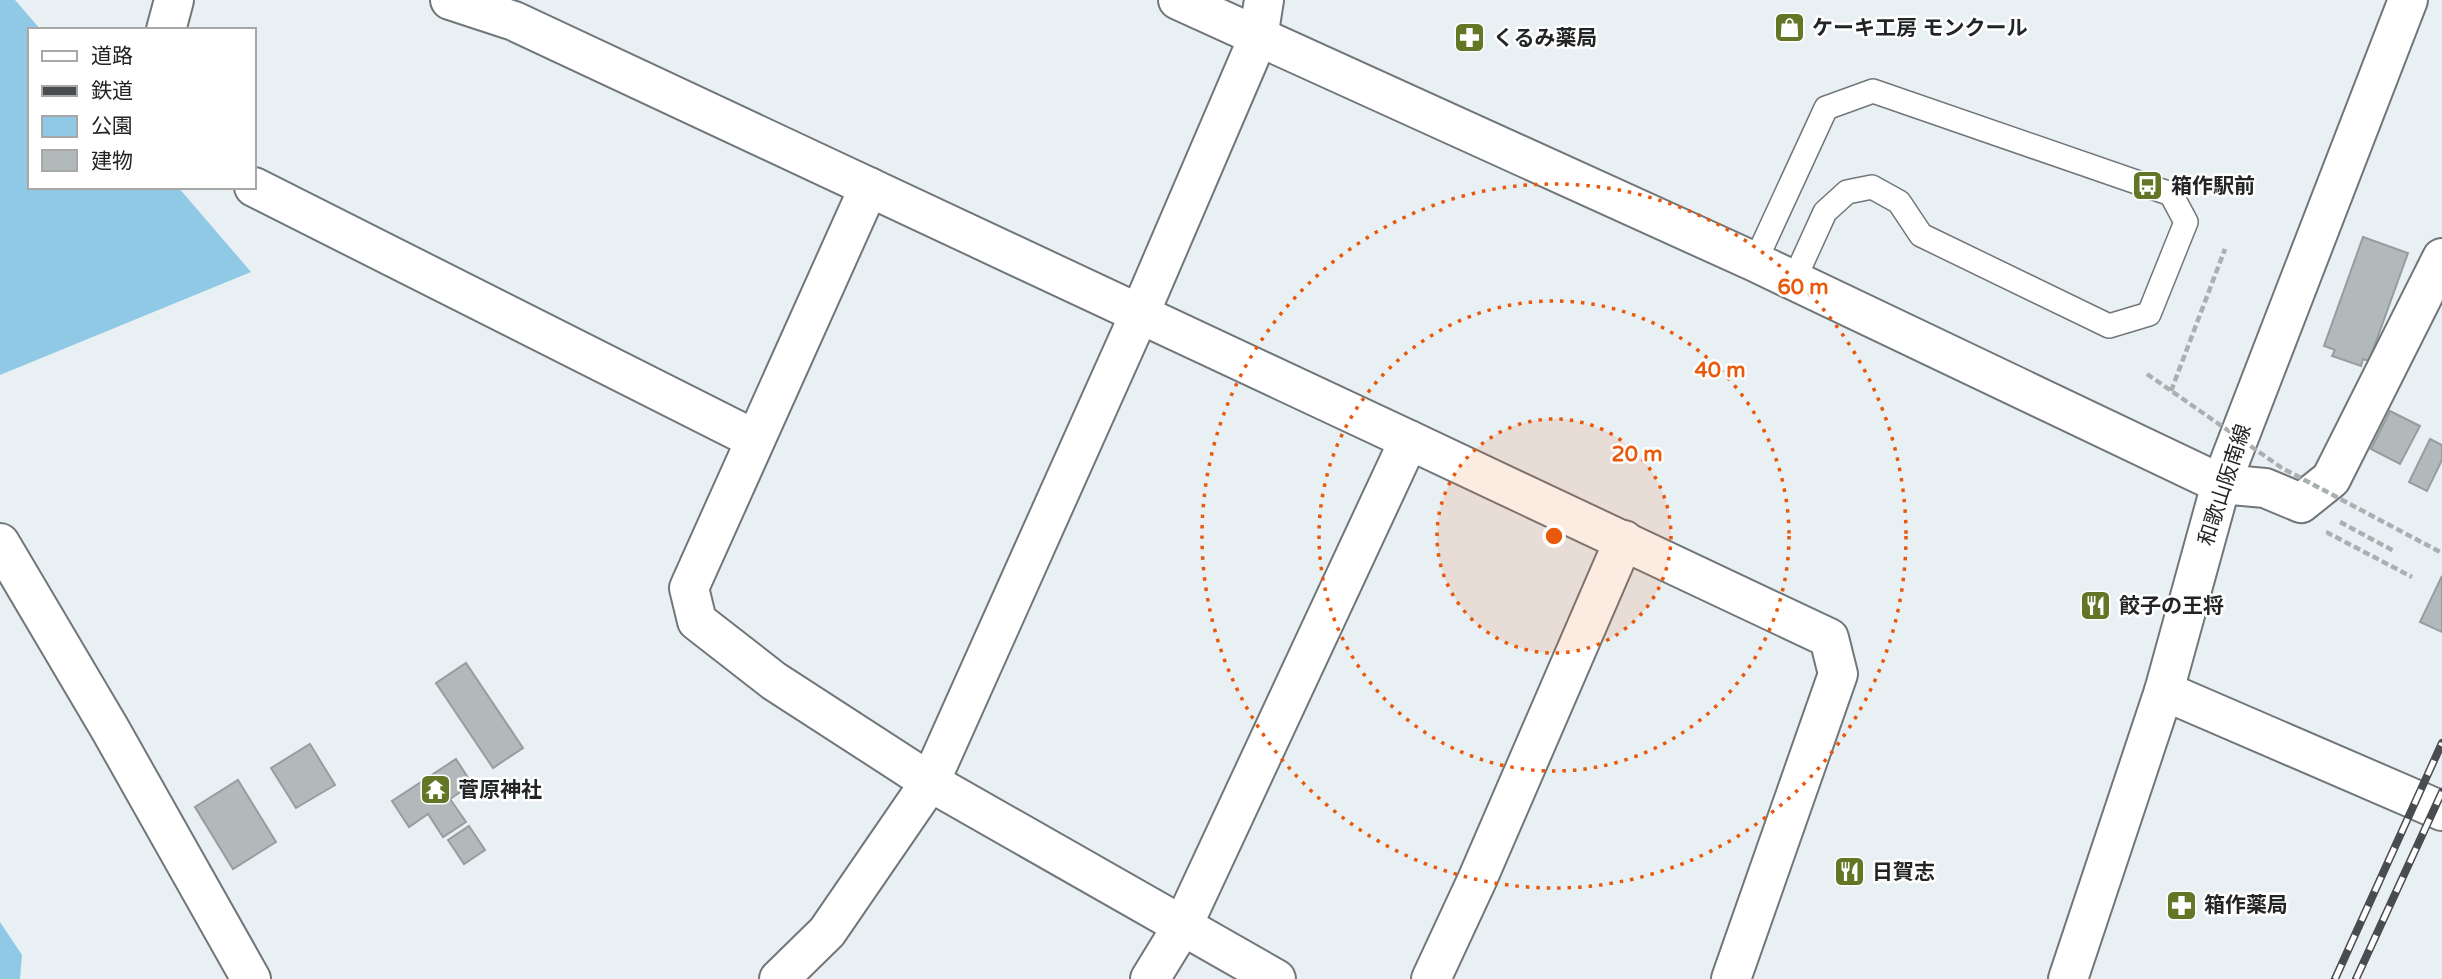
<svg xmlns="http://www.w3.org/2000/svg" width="2442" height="979" font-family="'Varela Round','Noto Sans JP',sans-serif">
	<rect width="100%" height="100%" fill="#e9f0f3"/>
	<g fill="#90c9e5">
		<path d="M0,0H15L41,30H30V187H178L251,272L0,375Z"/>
		<path d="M0,922L22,955L20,979H0Z"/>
	</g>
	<g fill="#b2b9ba" stroke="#969d9e" stroke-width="2">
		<path d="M2363,237L2408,253L2369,361L2363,359L2361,366L2332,356L2335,350L2324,346Z"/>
		<path d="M2390,411L2420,426L2400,464L2371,449Z"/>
		<path d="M2430,439L2442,445V460L2427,491L2409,482Z"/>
		<path d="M2442,576V632L2420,622Z"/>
		<path d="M466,663L523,748L493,768L436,683Z"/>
		<path d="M310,744L335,785L296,808L271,768Z"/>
		<path d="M456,759L472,784L450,799L466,822L443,837L428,814L409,827L392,801Z"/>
		<path d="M238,780L276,842L233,869L195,807Z"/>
		<path d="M469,826L485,850L464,864L448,840Z"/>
	</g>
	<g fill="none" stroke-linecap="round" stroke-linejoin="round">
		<defs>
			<path id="service" d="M1755,262L1826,108L1873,91L2171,194L2186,222L2149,314L2109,326L1921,235L1899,202L1872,187L1847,192L1825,212L1794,280"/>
			<g id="minor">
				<path d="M450,0L514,21L1409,440"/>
				<path d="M166,30L174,0"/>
				<path d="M1258,38L1264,0"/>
				<path d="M254,187L754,439"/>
				<path d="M869,187L689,588L697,621L774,681L930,782L1276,979"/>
				<path d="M2221,484L2265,488L2301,503L2331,479L2442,258"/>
				<path d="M0,543L110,729L251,979"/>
				<path d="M2164,691L2442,811"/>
				<path d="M1150,979L1183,925L1409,440L1829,638L1838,674L1731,979"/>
				<path d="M1431,979L1477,880L1624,540"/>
			</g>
			<g id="tertiary">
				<path d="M1178,0L1755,262L2221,484"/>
				<path d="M779,979L827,932L930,782L1140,313L1258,38"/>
			</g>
			<path id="secondary" d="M2068,979L2164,691L2221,484L2408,0"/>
		</defs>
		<use href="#service" stroke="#707679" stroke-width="26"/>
		<use href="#minor" stroke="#707679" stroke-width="42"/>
		<use href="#tertiary" stroke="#707679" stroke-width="42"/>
		<use href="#secondary" stroke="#707679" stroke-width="42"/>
		<g stroke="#aab0b2" stroke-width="4.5" stroke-dasharray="7 3.5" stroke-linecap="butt">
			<path d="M2171,391L2225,249"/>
			<path d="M2340,522L2394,551"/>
			<path d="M2329,531L2328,533L2412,577"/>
		</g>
		<use href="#service" stroke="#fff" stroke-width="23"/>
		<use href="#minor" stroke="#fff" stroke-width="38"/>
		<use href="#tertiary" stroke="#fff" stroke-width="38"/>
		<use href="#secondary" stroke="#fff" stroke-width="38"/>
		<defs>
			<g id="rail">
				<path d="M2335,979L2442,743"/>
				<path d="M2356,979L2442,792"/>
			</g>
		</defs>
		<use href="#rail" stroke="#4a4d4f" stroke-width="8"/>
		<use href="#rail" stroke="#fff" stroke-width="5" stroke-dasharray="16" stroke-linecap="butt"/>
		<path stroke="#aab0b2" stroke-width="4.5" stroke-dasharray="7 3.5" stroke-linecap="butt" d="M2147,374L2282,468L2442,553"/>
	</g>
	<circle cx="1554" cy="536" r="117" fill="#e8590c" fill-opacity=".12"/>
	<g fill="none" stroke="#e8590c" stroke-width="3.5" stroke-dasharray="3.5 7">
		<circle cx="1554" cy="536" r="117"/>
		<circle cx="1554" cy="536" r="235"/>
		<circle cx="1554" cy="536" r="352"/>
	</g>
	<defs>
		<symbol id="shop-square" viewBox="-11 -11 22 22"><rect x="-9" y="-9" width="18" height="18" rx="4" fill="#637625" stroke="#fff"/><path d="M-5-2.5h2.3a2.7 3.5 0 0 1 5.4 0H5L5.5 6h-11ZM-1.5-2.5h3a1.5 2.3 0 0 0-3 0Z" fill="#fff"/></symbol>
		<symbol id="pharmacy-square" viewBox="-11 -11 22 22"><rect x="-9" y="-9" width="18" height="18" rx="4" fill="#637625" stroke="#fff"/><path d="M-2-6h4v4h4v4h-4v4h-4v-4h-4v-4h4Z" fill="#fff"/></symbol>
		<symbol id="bus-square" viewBox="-11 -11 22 22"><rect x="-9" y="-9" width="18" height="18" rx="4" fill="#637625" stroke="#fff"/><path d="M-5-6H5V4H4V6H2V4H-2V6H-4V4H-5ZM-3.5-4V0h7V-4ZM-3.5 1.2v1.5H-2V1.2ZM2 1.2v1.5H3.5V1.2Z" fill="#fff"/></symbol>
		<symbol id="restaurant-square" viewBox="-11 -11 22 22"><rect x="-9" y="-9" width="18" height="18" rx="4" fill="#637625" stroke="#fff"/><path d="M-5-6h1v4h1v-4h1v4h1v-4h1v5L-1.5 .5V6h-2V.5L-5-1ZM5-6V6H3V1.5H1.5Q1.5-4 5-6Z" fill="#fff"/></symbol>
		<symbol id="temple-square" viewBox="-11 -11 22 22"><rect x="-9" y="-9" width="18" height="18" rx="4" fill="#637625" stroke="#fff"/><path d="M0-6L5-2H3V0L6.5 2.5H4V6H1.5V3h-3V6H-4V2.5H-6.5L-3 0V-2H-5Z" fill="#fff"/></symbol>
	</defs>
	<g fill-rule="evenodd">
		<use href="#shop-square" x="1772" y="10" width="35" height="35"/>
		<use href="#pharmacy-square" x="1452" y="20" width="35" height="35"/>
		<use href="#bus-square" x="2130" y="168" width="35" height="35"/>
		<use href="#restaurant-square" x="2078" y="588" width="35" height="35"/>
		<use href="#temple-square" x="418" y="772" width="35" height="35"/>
		<use href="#restaurant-square" x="1832" y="854" width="35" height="35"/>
		<use href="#pharmacy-square" x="2164" y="888" width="35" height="35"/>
	</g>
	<g text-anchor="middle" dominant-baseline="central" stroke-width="5" stroke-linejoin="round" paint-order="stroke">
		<g font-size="21" font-weight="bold" fill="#222425" stroke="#fff" text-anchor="start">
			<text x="1812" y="28">ケーキ工房 モンクール</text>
			<text x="1493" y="38">くるみ薬局</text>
			<text x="2171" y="186">箱作駅前</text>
			<text x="2119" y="606">餃子の王将</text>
			<text x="458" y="790">菅原神社</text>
			<text x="1872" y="872">日賀志</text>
			<text x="2204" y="905">箱作薬局</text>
		</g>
		<g font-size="21" fill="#222425" stroke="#fff">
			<text transform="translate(2225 485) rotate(-72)">和歌山阪南線</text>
		</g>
	</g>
	<circle cx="1554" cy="536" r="10" fill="#e8590c" stroke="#fff" stroke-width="3.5"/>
	<g font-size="21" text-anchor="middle" font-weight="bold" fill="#e8590c" stroke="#fff" stroke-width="5" stroke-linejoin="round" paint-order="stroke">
		<text x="1803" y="294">60 m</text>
		<text x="1720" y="377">40 m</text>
		<text x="1637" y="461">20 m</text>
	</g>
	<rect x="28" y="28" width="228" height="161" fill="#ffffff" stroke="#a7a7a8" stroke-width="2"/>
	<rect x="42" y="51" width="35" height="10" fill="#ffffff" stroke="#a7a7a8" stroke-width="2"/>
	<text x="91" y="63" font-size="21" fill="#222425">道路</text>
	<rect x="42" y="86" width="35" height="10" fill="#4a4d4f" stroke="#a7a7a8" stroke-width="2"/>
	<text x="91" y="98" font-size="21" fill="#222425">鉄道</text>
	<rect x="42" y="116" width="35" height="21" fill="#90c9e5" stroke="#a7a7a8" stroke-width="2"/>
	<text x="91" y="133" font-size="21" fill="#222425">公園</text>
	<rect x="42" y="150" width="35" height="21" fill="#b2b9ba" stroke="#a7a7a8" stroke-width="2"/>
	<text x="91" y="168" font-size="21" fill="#222425">建物</text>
</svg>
